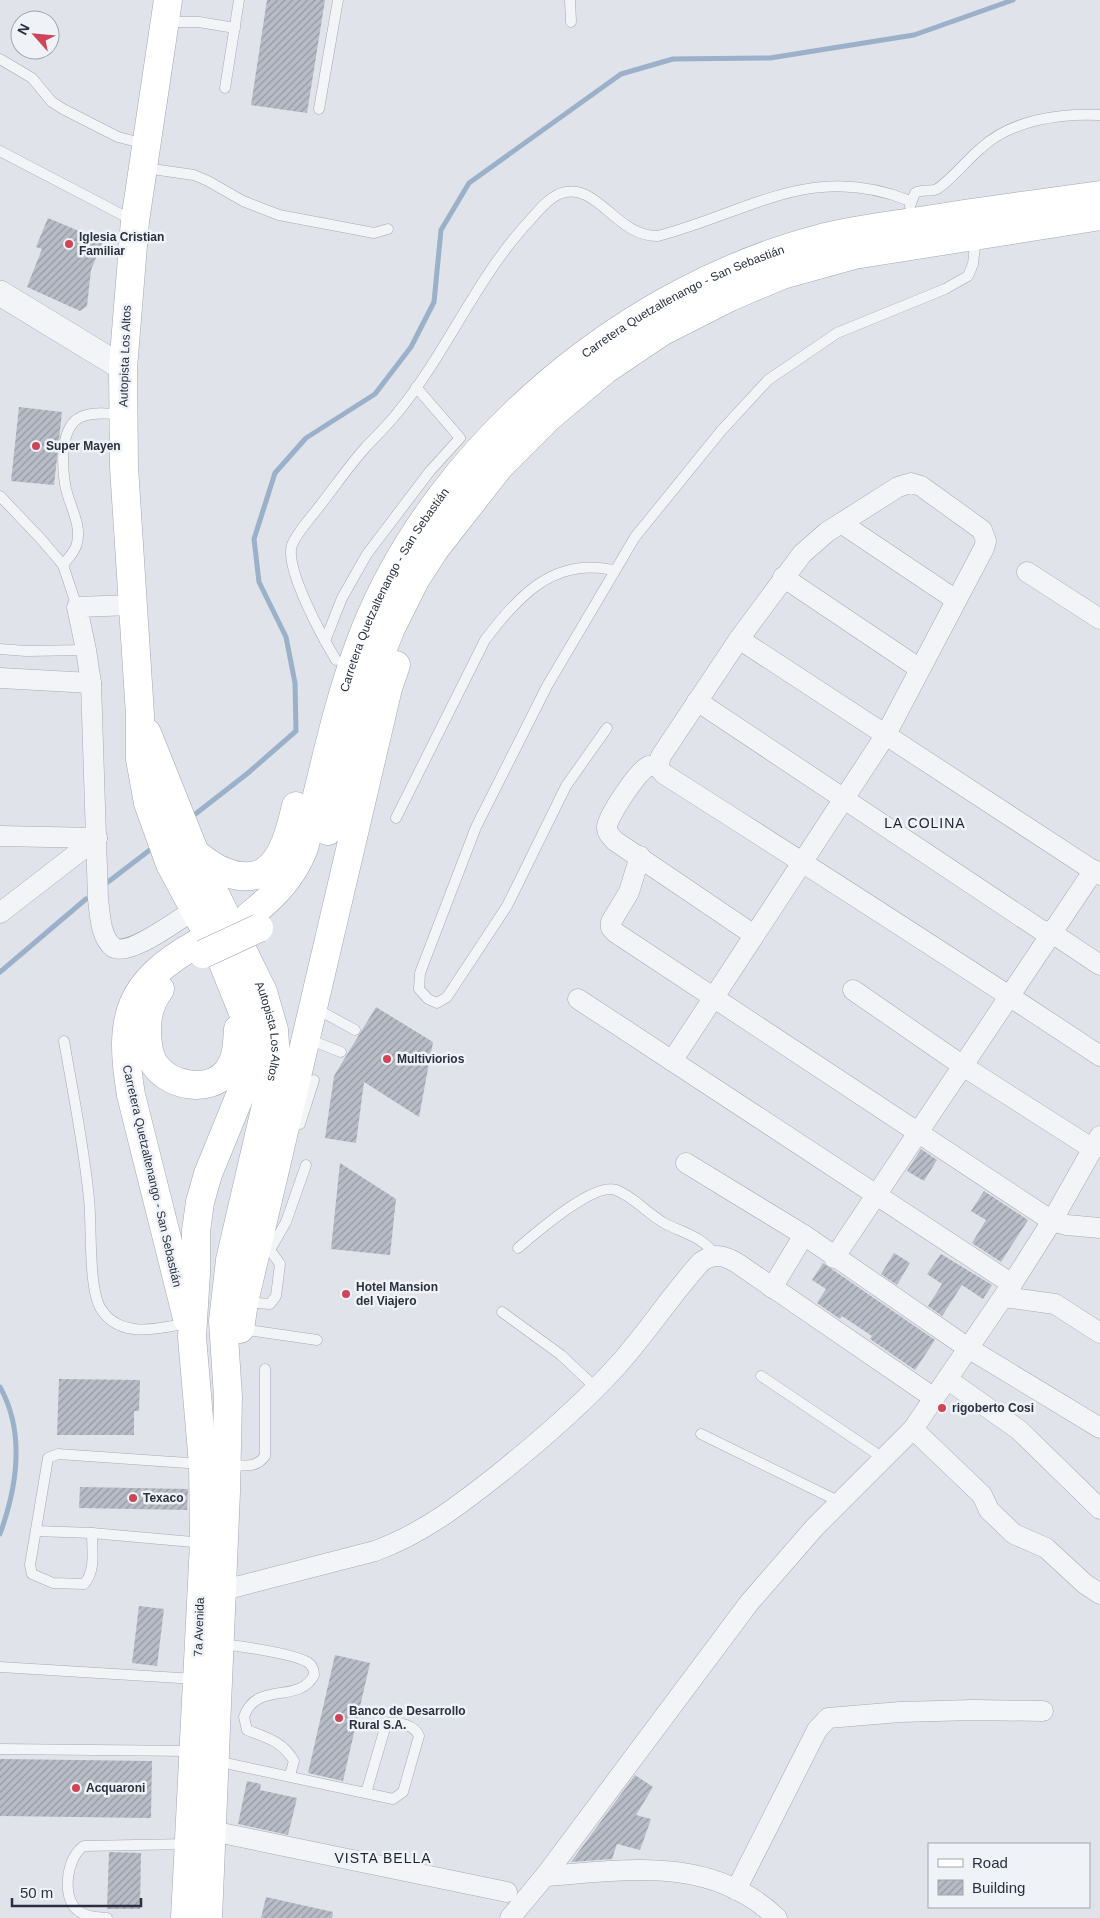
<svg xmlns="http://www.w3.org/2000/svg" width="1100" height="1918" font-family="Helvetica,sans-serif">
	<defs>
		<pattern id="building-hatch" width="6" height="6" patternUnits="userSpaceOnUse" patternTransform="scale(1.25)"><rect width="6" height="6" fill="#b7bcc6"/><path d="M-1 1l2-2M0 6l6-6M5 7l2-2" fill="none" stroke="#9599a2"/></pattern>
	</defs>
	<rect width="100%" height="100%" fill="#e0e3e9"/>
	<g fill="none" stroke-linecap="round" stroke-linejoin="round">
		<g stroke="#9bb0c9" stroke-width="5">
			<path d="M189,819L248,773L296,731L295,683L286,637L259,582L254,539L275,473L306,438L375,394L411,347L434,302L441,230L469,183L621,74L673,59L770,58L914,35L1013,0"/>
			<path d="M108,882L155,846"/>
			<path d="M0,972L86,899"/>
			<path d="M0,1387C25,1432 17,1487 0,1534"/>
		</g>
	</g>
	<g fill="url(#building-hatch)">
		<path d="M267,0H325L307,113L251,105Z"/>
		<path d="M48,218L103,241L91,270L87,306L80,311L27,287L42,249L36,247Z"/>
		<path d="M19,407L62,412L54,485L11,481Z"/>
		<path d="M376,1007L433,1042L419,1117L364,1082L356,1143L325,1138L334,1076Z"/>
		<path d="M921,1149L937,1160L924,1181L907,1171Z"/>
		<path d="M340,1163L396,1199L390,1255L331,1249Z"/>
		<path d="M984,1191L1028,1220L1001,1262L972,1243L986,1220L971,1211Z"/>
		<path d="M894,1253L910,1263L897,1285L881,1274Z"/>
		<path d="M941,1254L992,1285L983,1299L962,1285L942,1316L928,1306L942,1284L927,1274Z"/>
		<path d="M823,1263L935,1340L915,1370L870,1339L872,1336L842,1316L840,1319L817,1303L826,1289L812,1280Z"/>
		<path d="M59,1379L140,1380L139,1411H134V1435H57Z"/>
		<path d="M80,1487L188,1489L187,1510L79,1508Z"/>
		<path d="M139,1606L164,1609L157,1666L132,1663Z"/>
		<path d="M335,1655L370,1663L343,1781L308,1773Z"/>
		<path d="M0,1759L152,1761L151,1818L0,1816Z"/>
		<path d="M635,1775L653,1787L636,1815L651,1819L640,1850L617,1844L612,1859L571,1862Z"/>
		<path d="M247,1781L261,1784L260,1790L297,1798L288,1835L238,1824Z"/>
		<path d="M109,1852L141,1853L140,1909H107Z"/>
		<path d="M266,1897L333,1912L332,1918H261Z"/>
	</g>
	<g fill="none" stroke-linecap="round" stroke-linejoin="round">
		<defs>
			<g id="service">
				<path d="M570,0L571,22"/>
				<path d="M166,22H199L235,28"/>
				<path d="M0,59L32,78L52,102L63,109L118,137L145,144"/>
				<path d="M225,88L239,0"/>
				<path d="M319,109L338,0"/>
				<path d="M0,151L134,221"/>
				<path d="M145,168L194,175L208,181L243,201L279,215L374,233L388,229"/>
				<path d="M910,206L915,193C922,189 931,192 937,189C951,180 967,160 980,149C1011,120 1059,113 1100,115"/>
				<path d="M0,496L41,539L63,565L77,607"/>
				<path d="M63,565C67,559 76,551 77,543C82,523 68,504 65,484C62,465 60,426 81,417C93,411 110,414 122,414"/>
				<path d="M325,641L342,598L367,554L430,471L460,438L416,387"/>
				<path d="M0,649L26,651L86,650"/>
				<path d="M336,660C323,638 284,568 292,545C297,532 310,519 318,508C334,488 348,467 365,448C376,436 388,425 398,412C448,351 477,276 531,219C539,210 548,199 559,194C597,179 615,237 658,236C750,212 812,161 910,201"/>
				<path d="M607,728L566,786L507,906L447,997L437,1003L428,999L419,989L420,973L476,827L547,686L635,537L721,431L768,380L837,333L945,289L968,276L973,264L976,236"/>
				<path d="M396,818L485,640C518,596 554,557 613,570"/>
				<path d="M315,1008L355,1030"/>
				<path d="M308,1039L341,1052"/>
				<path d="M64,1041C73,1093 84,1146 89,1199C92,1225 88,1288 101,1309C120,1339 159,1329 188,1323"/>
				<path d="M292,1127L300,1124L314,1080"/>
				<path d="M518,1248C536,1233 593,1182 616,1190C634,1197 647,1213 664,1223C683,1233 702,1236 715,1255"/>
				<path d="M270,1250L286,1222L306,1165"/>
				<path d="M244,1302L270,1304L276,1296L280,1264L270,1250L258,1246"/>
				<path d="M502,1312L561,1355L596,1388"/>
				<path d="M241,1329L317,1340"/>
				<path d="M761,1376L883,1458"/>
				<path d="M701,1434L840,1502"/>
				<path d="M227,1465C242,1465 256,1469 265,1456V1369"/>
				<path d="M36,1531L92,1533L204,1543"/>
				<path d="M92,1533C92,1550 96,1571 84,1584L53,1583L32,1574L30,1565L48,1458L58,1454L202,1464"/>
				<path d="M222,1644C238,1646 300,1654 310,1664C313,1667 314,1671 314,1675C299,1705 256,1680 244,1717L247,1730C267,1738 282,1741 294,1761L290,1775"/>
				<path d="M0,1667L196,1679"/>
				<path d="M0,1749L191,1751"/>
				<path d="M216,1761L393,1799L403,1792L419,1736C415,1725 399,1722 389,1723L385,1728L366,1793"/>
				<path d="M107,1918C97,1917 86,1917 77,1910C61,1896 67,1856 84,1846L188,1844"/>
			</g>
			<g id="minor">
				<path d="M841,523L956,600"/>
				<path d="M1027,572L1100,619"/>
				<path d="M783,577L920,669"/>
				<path d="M132,605L77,607L86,650L91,683L98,899C100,913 100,937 113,947C128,958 179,919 194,910"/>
				<path d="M739,639L1100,875"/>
				<path d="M0,678L91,683"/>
				<path d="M697,701L1041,930L1052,933L1100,965"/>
				<path d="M658,767C654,765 651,765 647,767C637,773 607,817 607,827C607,833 611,837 615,841L754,935"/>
				<path d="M0,836L97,838"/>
				<path d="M640,856L629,892L611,922V928L616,933L1052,1221L1067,1225L1100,1228"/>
				<path d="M0,913L97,838"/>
				<path d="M853,990L963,1066L1093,1149"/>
				<path d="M578,999L1012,1284"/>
				<path d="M672,1061L885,736L984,548L986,541L982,530L921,486L911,483L898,487L827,532L802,554L739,639L661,756L658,767L664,774C810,867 956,960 1100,1056"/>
				<path d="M686,1163L804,1235L968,1348L1100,1428"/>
				<path d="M834,1258L1094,870"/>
				<path d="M772,1288L804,1235"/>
				<path d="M1004,1297L1055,1304L1100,1333"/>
				<path d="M947,1379L1019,1430L1100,1509"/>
				<path d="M913,1429L982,1495L989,1510L1014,1534L1046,1548L1085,1584L1100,1594"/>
				<path d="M211,1590H224L375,1551C422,1534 461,1504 500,1473C541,1440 582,1405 617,1366C647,1333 671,1295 701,1262C714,1253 724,1255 737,1263L934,1398"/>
				<path d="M212,1831L507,1892"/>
				<path d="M545,1876C627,1870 711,1855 777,1918"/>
				<path d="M736,1890L817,1730L828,1718L900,1712L973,1710L1043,1711"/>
				<path d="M510,1918L545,1876L749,1603L815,1527L913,1429L1012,1284L1052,1221L1100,1136"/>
			</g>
			<path id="tertiary" d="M0,293L123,368"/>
			<g id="primary">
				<path d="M168,0L135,221L123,368L124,467L140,715V759L148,803L170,864L223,963L252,1035L254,1053L248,1076L208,1174L200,1202L196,1231V1273L192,1337L203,1464L204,1543L185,1918"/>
				<path id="s1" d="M147,733L195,853L263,992L274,1030L276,1056L270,1088L230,1260L223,1321L228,1397L226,1492L208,1918"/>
				<path d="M328,831L372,676L391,628L415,580L435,549L499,467L549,417L605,370L663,331L730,297L782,275L854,255L1100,216"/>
				<path d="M195,853C204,860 214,868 225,872C275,891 287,844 296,806"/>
				<path id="s2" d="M249,916C274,896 292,878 304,848C323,775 337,700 365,630C441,441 630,287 825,237C857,229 892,225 926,220C984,211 1042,203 1100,195"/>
				<path d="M160,989C151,1001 147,1014 147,1028C147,1040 148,1055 155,1065C170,1086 208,1093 226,1073C237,1061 237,1044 238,1029"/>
				<path d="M187,1318L131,1095C118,1017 127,983 198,943"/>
				<path d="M240,1329L244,1302L388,688L396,665"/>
			</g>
		</defs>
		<use href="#service" stroke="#a5aab3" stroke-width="11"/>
		<use href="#minor" stroke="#a5aab3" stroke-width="21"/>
		<use href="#tertiary" stroke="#a5aab3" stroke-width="26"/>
		<use href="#primary" stroke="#9fa7b4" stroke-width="29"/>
		<use href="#service" stroke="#f3f4f7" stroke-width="10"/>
		<use href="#minor" stroke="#f3f4f7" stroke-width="20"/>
		<use href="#tertiary" stroke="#f3f4f7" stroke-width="25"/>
		<use href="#primary" stroke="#fff" stroke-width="28"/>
		<defs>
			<path id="primary-bridge" d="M203,954L259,928"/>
		</defs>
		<use href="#primary-bridge" stroke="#9fa7b4" stroke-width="29" stroke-linecap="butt"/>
		<use href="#primary-bridge" stroke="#fff" stroke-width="28"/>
	</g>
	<g fill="#cd4556" stroke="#eff2f6" stroke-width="2">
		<circle cx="69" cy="244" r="5"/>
		<circle cx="36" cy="446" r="5"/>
		<circle cx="387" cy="1059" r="5"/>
		<circle cx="346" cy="1294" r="5"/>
		<circle cx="942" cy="1408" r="5"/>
		<circle cx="133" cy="1498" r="5"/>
		<circle cx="339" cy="1718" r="5"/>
		<circle cx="76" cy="1788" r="5"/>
	</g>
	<g text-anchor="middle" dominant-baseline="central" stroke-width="5" stroke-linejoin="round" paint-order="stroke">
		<g font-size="12" font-weight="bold" fill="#293140" stroke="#eff2f6" text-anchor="start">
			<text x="79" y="237">Iglesia Cristian<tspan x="79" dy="14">Familiar</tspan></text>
			<text x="46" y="446">Super Mayen</text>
			<text x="397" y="1059">Multiviorios</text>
			<text x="356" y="1287">Hotel Mansion<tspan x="356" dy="14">del Viajero</tspan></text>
			<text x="952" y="1408">rigoberto Cosi</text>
			<text x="143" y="1498">Texaco</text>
			<text x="349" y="1711">Banco de Desarrollo<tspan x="349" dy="14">Rural S.A.</tspan></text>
			<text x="86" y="1788">Acquaroni</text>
		</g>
		<g font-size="12" fill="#293140" stroke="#eff2f6">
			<text stroke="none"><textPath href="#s2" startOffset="784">Carretera Quetzaltenango - San Sebastián</textPath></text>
			<text transform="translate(125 356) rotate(-88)">Autopista Los Altos</text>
			<text stroke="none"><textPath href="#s2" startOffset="364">Carretera Quetzaltenango - San Sebastián</textPath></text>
			<text stroke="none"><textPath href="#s1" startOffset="324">Autopista Los Altos</textPath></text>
			<text transform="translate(152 1176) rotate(77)">Carretera Quetzaltenango - San Sebastián</text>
			<text transform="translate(199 1627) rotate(-88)">7a Avenida</text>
		</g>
		<g font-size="14" letter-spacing="1" fill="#1b2231" stroke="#eff2f6">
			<text x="925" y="823">LA COLINA</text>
			<text x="383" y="1858">VISTA BELLA</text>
		</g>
	</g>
	<rect x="928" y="1843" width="162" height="65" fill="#eff2f6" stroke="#a0a5ad"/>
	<rect x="938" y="1859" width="25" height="8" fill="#ffffff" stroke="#a0a5ad"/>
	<text x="972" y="1868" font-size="15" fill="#293140">Road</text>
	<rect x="938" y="1880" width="25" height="15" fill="url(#building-hatch)" stroke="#a0a5ad"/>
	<text x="972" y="1893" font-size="15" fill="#293140">Building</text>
	<g transform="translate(35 35) rotate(297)"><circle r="24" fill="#eff2f6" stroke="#a0a5ad"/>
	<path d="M0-4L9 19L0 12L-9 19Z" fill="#cd4556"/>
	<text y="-8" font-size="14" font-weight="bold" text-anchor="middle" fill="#293140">N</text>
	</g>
	<path d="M12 1898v8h129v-8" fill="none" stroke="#293140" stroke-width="2.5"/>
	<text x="20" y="1898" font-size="15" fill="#293140" stroke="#eff2f6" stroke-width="4" paint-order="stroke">50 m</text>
</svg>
